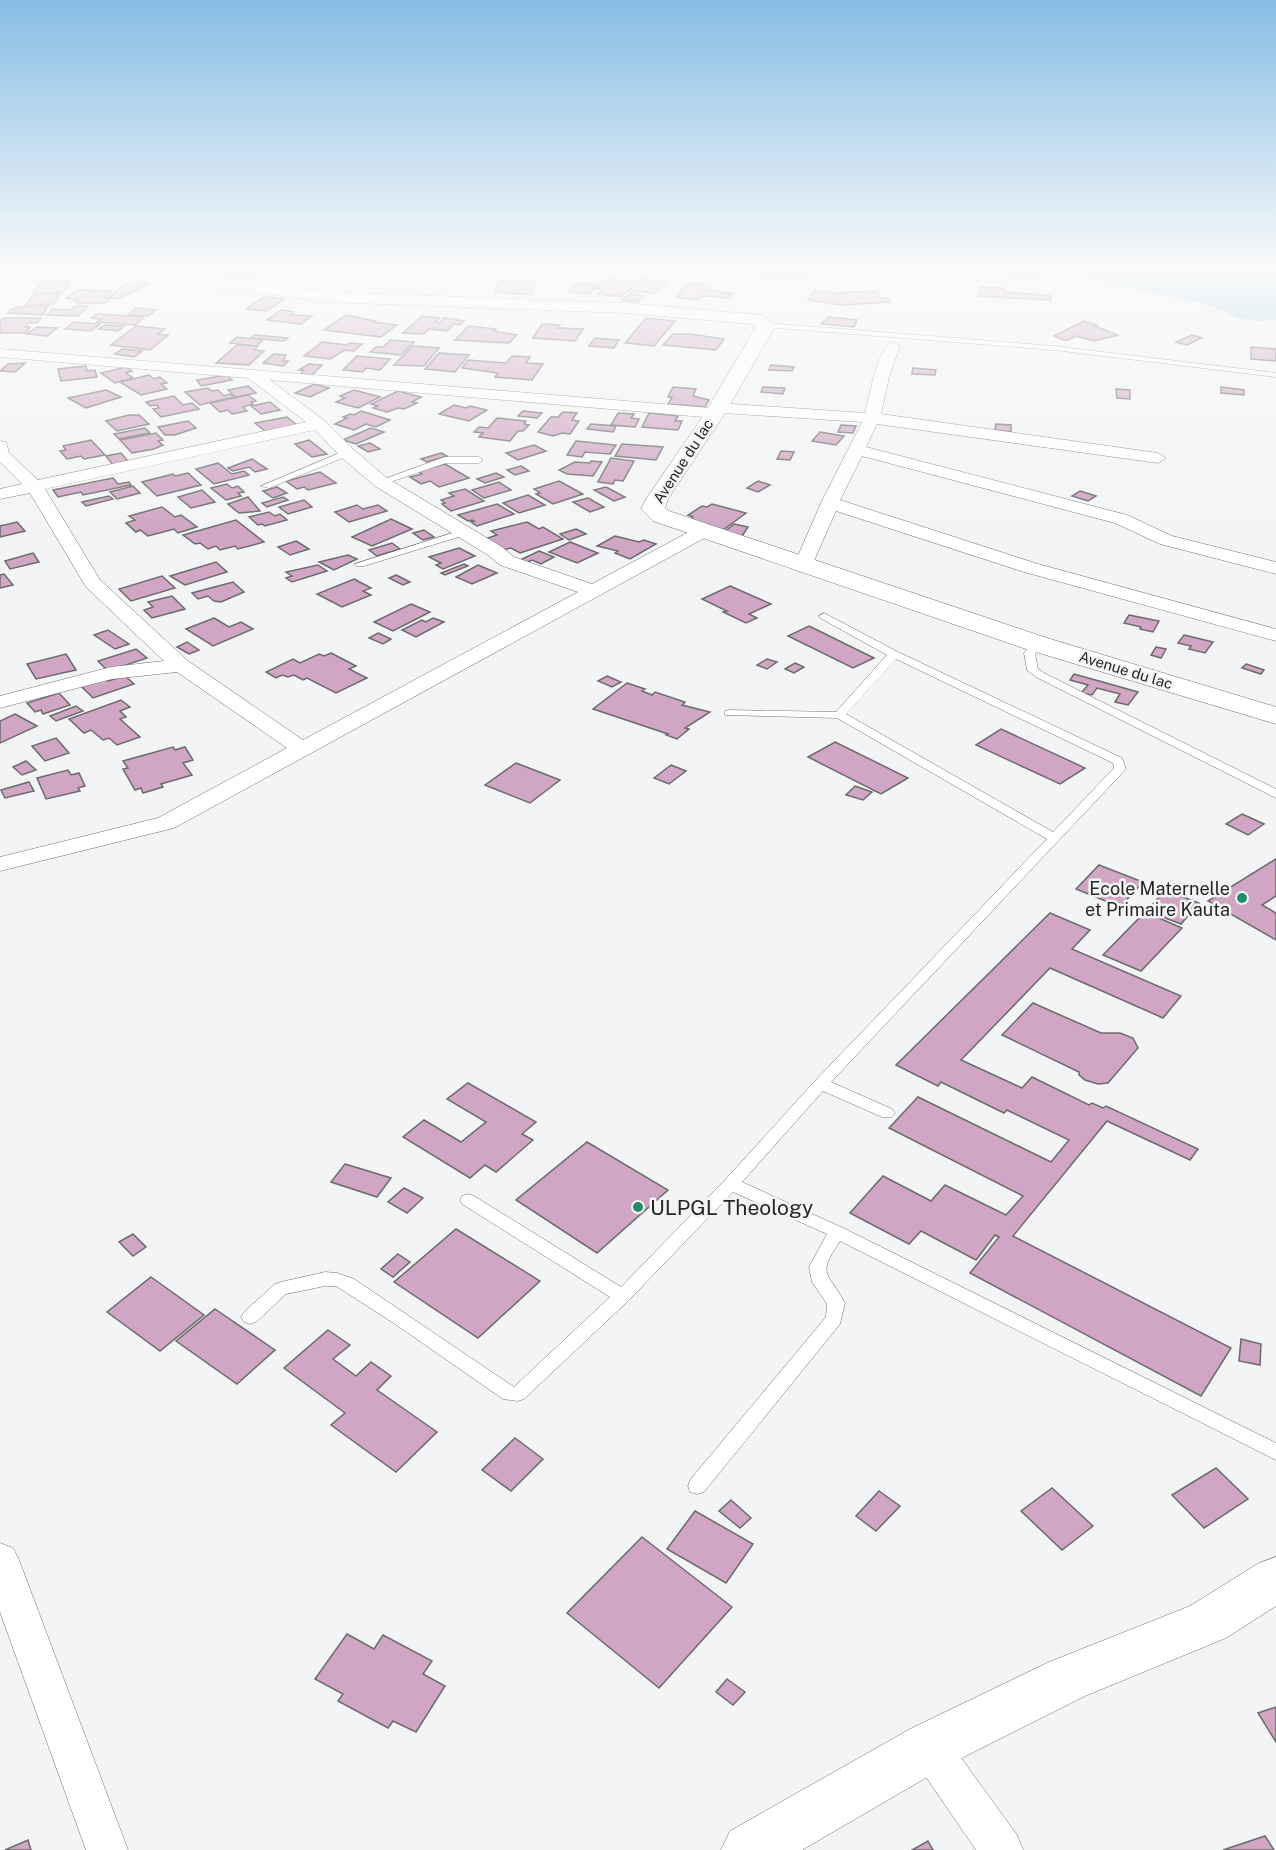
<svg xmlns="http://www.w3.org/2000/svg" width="1276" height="1850" font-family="'Public Sans',sans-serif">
	<rect width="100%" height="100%" fill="#f3f4f5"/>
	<g fill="#96cbe1">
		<path d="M873,270L855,274H813L805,281L775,278L765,280L751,274L709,271Z"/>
		<path d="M947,270H1276V320L1256,321L1236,318L1222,310L1201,303L1086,279L1079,274H1072V277L1012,279Z"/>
	</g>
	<g fill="#d0a6c4" stroke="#6c6b6c" stroke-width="1.5">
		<path d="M223,270H258L264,271L251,279H246L218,272Z"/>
		<path d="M607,279L637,282L621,297L598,294L603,290L596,289Z"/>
		<path d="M642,279L667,282L655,293L628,291Z"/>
		<path d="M129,281L147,282L144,285H147L120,298H109Z"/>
		<path d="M499,281H519L535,282L531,294H518L495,292Z"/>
		<path d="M44,283H70L62,293H33L39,284Z"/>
		<path d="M577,283L597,285L589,294L568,292Z"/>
		<path d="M693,283L712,286L708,290L733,294L727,298L709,296H702L698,300L677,297L683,290H679Z"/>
		<path d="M980,287L1004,288V292L1051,296V300L979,296Z"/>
		<path d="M79,290L112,291L104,298H110L105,303H76L77,301H74L77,299L66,298Z"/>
		<path d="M815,291L836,293L877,291L880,298H888L890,302L841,305L808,300Z"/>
		<path d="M60,294L54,304L26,305L33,295Z"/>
		<path d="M630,294L644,296L637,302L622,300Z"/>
		<path d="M264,297L284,299L267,311L246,309Z"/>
		<path d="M48,306L43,315L8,313L11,309L21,307Z"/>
		<path d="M75,306H88L78,316L47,315L53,309L71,310Z"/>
		<path d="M136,308L156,310L148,316L128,315Z"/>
		<path d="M281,310L294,312L291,315L312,316L301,324L267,320Z"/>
		<path d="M97,314L144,317L135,325L97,322L102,319L92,318Z"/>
		<path d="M346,315L375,321L373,322L397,325L381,337L324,330Z"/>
		<path d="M422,316L440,318L435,322L440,323L444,318L464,321L460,325L454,324L447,331L429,329L423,334L403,333Z"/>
		<path d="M829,317L857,320L854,327L821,324Z"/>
		<path d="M4,318H41L37,323H28L25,327H30L26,333H0V320Z"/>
		<path d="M646,318L675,321L654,346L625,343Z"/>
		<path d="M1084,321L1097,325L1094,326L1118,335L1094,341L1076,336L1066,341L1054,336Z"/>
		<path d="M74,322L100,324L91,331L65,329Z"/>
		<path d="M542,324L560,325L557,328L583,329L575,341L533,338Z"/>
		<path d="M105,325L124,326L118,331L98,329Z"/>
		<path d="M136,326L165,329L158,334L168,335L150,350L111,345Z"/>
		<path d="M469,326L496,329L494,331L517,335L509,343L455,340Z"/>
		<path d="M37,327L57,328L47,336L27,334Z"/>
		<path d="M673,334H690L724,339L716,350L663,345Z"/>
		<path d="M255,335L288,338L284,341L251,338Z"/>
		<path d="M1192,335L1202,338L1187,345L1176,342Z"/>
		<path d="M237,337L263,340L256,346L230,343Z"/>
		<path d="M595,338L619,340L614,348L589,346Z"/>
		<path d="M390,340L414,342L401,355L370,352L376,347H383Z"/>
		<path d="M322,342L347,345L349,343L362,344L354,351L345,350L330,359L304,356Z"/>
		<path d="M237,345L258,346L254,350L264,351L249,365L216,363Z"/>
		<path d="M413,346L439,348L424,366L394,365Z"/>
		<path d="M1251,347L1276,349V361L1251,359Z"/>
		<path d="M122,349L142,351L134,357L115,354Z"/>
		<path d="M439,353L469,355L455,372L425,369Z"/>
		<path d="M274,354L286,355L283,361H288L283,366L263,363Z"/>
		<path d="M357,356L390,359L380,370L366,368L363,372L343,370Z"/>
		<path d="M512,356L530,357L526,363L543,364L532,380L495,377L498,373L462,368L468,360L506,363Z"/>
		<path d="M25,363L15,372L0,371L8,364Z"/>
		<path d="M309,364L322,365L312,375L301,374L303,370H299Z"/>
		<path d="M771,365L794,367L792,371L769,370Z"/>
		<path d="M86,366L87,371L95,370L97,377L61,381L58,369Z"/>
		<path d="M126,367L132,371L126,373L133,378L115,383L101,373Z"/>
		<path d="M913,368L936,370L935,375L912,374Z"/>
		<path d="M149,375L154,379L160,377L167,383L161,384L167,389L141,395L120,382Z"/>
		<path d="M227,375L232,380L201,386L197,380Z"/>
		<path d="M314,384L329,388L310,397L295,393Z"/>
		<path d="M248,386L256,393L236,397L228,390Z"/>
		<path d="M673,387L696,389L693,396L709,400L705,407L668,404L672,397H668Z"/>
		<path d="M763,387L785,388L783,394L761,392Z"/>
		<path d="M1221,387L1244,390V395L1221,393Z"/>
		<path d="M208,388L212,391L218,390L224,396L230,394L234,397L200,405L185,392Z"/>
		<path d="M1116,389L1130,390V399L1117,398Z"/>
		<path d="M106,390L121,397L86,408L68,398Z"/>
		<path d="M354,390L380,397L358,408L336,402L345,398L340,396Z"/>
		<path d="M398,391L421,397L412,402L417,403L404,409L398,408L387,412L373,408L378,406L371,404Z"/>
		<path d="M248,395L256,401L251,402L253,404L243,407L247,411L232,414L228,410L220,412L210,403Z"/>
		<path d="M174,396L183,405L192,403L199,409L161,417L153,409L159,408L157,405L150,406L146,402Z"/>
		<path d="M270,402L280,410L261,414L251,406Z"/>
		<path d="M454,405L466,408L470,406L487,410L469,421L439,414Z"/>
		<path d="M361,411L390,420L376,427L366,424L354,430L335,424L347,418L343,417L350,414L354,415Z"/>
		<path d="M523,411L542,413L537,418L518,416Z"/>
		<path d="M563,412L577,413L572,420L579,421L570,434L562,433L553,436L538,432L551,417H558Z"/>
		<path d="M618,413L634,414L631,418L639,419L635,427L611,425Z"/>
		<path d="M649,413L678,416L675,421H682L678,430L642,427Z"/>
		<path d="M129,415H139L149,424L117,431L106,421Z"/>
		<path d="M287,417L297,425L266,432L255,423Z"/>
		<path d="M497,418L526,421L524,424L529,425L523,431H518L510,441L479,437L483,433L474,432L479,427L488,428Z"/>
		<path d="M188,421L196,428L175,435H165L158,427Z"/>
		<path d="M591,424L616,426L613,432L587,429Z"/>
		<path d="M996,424L1011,425V432L995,430Z"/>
		<path d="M841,425L856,426L853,433L838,432Z"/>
		<path d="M145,428L150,433L119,439L114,434Z"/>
		<path d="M371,428L384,432L356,444L343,440Z"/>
		<path d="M820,432L844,436L836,445L812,441Z"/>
		<path d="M156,433L163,440L158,441L163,445L154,449L132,453L120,440Z"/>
		<path d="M91,440L105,455L84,459L81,456L67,459L60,451L66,450L63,446Z"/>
		<path d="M309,440L327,454L312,457L295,444Z"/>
		<path d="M576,441L616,445L610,454L585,452L582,457L567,455Z"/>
		<path d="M370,443L380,449L368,452L358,446Z"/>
		<path d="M622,444L663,447L656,460L615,456Z"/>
		<path d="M534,445L546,451L518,460L506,453Z"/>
		<path d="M781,451L794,452L790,460L777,459Z"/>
		<path d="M121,453L128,461L113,465L106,456Z"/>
		<path d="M441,453L447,456L427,462L421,459Z"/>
		<path d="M611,458L634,461L623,481L615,480L613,484L598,482Z"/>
		<path d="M252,459L267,469L255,472L249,467L233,471L228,468Z"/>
		<path d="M591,461L602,462L593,476L567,474L559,470L575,462L590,463Z"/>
		<path d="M218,463L232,474L244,471L249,475L214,484L196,469Z"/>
		<path d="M445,464L469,478L439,487L430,481L421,484L410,477L422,474L418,471Z"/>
		<path d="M521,466L529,471L515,475L507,470Z"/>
		<path d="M320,472L336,483L308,490L304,487L297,489L286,481Z"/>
		<path d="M188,473L201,485L157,496L142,482L173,474L175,476Z"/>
		<path d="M496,473L504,477L485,483L477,479Z"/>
		<path d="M113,478L118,484L129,482L131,485L83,495L81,492L58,497L53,490Z"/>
		<path d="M559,481L583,494L553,504L536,494L540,493L534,489Z"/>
		<path d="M758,481L770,485L758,492L747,488Z"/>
		<path d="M499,482L511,490L484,498L472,490Z"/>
		<path d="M227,484L232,488L238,486L244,492L238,493L241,496L226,500L211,488Z"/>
		<path d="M133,486L140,493L117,499L110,492Z"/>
		<path d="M277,487L287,493L273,498L263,491Z"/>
		<path d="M606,487L625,497L614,501L594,490Z"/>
		<path d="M465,489L484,501L451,511L442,504L445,503L441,500L454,496L449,493Z"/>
		<path d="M202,490L215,502L191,508L178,497Z"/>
		<path d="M1080,491L1096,496L1088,501L1072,496Z"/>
		<path d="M528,495L545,505L519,513L503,503Z"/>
		<path d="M109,496L113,499L86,506L82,502Z"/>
		<path d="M248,497L260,511L239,513L228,504Z"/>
		<path d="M283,497L288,500L267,507L262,503Z"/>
		<path d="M588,498L604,507L590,512L573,502Z"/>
		<path d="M304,500L312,507L288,514L279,507Z"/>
		<path d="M497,504L514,514L477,526L471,522L474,521L472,520L468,521L458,515Z"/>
		<path d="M712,504L746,513L723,530L689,520L693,517L688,515L702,506L707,507Z"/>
		<path d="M357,505L363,509L378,505L387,511L349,522L335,512Z"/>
		<path d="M162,507L175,517L181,515L197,527L178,533L174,529L148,536L140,530L136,532L126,523L135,520L129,516Z"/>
		<path d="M269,512L275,516L280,514L287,520L265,526L262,524L258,525L249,517Z"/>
		<path d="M391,519L412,529L372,546L352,537Z"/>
		<path d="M236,520L264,542L238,549L235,546L220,550L216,546L208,549L200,543L195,544L183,535Z"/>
		<path d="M17,522L25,531L0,537V526Z"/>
		<path d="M527,522L539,529L543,527L563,539L520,553L511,548L503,550L485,539L497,535L491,531Z"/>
		<path d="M734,524L748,527L740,539L723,533Z"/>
		<path d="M576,529L586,534L569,540L560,534Z"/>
		<path d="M424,530L434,537L423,540L413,533Z"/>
		<path d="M615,536L639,542L644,540L656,544L630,559L615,553L618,551L597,546Z"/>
		<path d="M296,541L309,549L290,555L278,547Z"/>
		<path d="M570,542L598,553L577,563L549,552Z"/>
		<path d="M392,543L400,549L377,556L369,550Z"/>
		<path d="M459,548L475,556L443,569L436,565L441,563L429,557Z"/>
		<path d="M539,551L554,557L541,564L532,560L526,563L520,560Z"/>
		<path d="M33,553L39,562L10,569L5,561Z"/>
		<path d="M348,555L357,559L334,570L319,562Z"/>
		<path d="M216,562L227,572L185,585L170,576Z"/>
		<path d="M464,564L468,566L445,575L441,573Z"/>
		<path d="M318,565L327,571L292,582L286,578L292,576L286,572Z"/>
		<path d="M478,565L497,573L472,584L456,577Z"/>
		<path d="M4,574L13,585L0,588V575Z"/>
		<path d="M396,575L410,582L403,585L389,578Z"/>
		<path d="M162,576L175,588L131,601L119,589Z"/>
		<path d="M354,579L371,588L363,591L371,595L342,607L317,594Z"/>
		<path d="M233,582L244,592L221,602L214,601L208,596L198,599L192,593Z"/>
		<path d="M730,586L771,604L749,614L757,618L746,623L723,612L727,611L702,599Z"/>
		<path d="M172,596L185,609L152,618L144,610L153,607L148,602Z"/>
		<path d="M411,604L430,612L393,631L374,622Z"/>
		<path d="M1129,615L1159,621L1153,632L1140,629L1141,627L1124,623Z"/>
		<path d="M214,618L229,627L241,622L253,629L213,646L186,629Z"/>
		<path d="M433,618L444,622L416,637L402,630L422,620L426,622Z"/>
		<path d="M809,626L874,658L853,668L788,636Z"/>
		<path d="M108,630L129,644L115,649L94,635Z"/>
		<path d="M378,633L391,639L383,644L369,638Z"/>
		<path d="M1184,635L1213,642L1205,653L1189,649L1191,646L1178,643Z"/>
		<path d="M187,642L199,650L189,654L177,647Z"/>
		<path d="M1156,647L1166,649L1161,658L1151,655Z"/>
		<path d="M136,649L147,658L108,671L98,661Z"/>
		<path d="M331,653L356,666L349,669L367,678L336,693L307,678L303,680L294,675L288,677L282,675L276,678L266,672L293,659L300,663L319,654L324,656Z"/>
		<path d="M66,654L76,670L36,679L27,664Z"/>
		<path d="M767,659L777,662L767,669L757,665Z"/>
		<path d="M795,663L804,667L794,673L785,669Z"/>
		<path d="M1246,664L1264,670L1261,674L1242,668Z"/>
		<path d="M1074,674L1138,692L1128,705L1115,702L1120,694L1097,688L1092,695L1081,693L1088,685L1070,680Z"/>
		<path d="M125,676L134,684L93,698L81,686L105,679L108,681Z"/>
		<path d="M607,676L621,682L612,687L598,681Z"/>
		<path d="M627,683L645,689L642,691L652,695L655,692L685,702L682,705L710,712L685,728L689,729L677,739L666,735L668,734L593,709Z"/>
		<path d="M59,693L70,705L43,714L41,710L35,712L27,703Z"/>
		<path d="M121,700L130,707L120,711L126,717L120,719L140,737L117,745L109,738L103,740L91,730L84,733L69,719Z"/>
		<path d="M76,706L83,711L56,721L50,716Z"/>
		<path d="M15,714L37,726L0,743V721Z"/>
		<path d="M1001,729L1085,768L1060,784L976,745Z"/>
		<path d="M56,738L69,753L45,761L32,746Z"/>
		<path d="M835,742L908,778L881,794L808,757Z"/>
		<path d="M173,747L175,750L185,747L193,760L183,763L192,775L161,784L163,787L143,793L141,788L135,790L123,769L128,768L123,761Z"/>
		<path d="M26,761L36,770L22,775L13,767Z"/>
		<path d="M516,763L560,780L530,803L485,785Z"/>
		<path d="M671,765L686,771L669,784L654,778Z"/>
		<path d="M68,770L71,775L79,773L85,786L78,788L80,791L46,799L37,778Z"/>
		<path d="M29,782L34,791L5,798L1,790Z"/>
		<path d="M855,786L872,792L863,800L846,795Z"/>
		<path d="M1242,814L1264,824L1248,835L1226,824Z"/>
		<path d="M1276,859V896L1262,905L1276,913V940L1208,901Z"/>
		<path d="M1099,865L1143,882L1120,907L1076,889Z"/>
		<path d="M1165,890L1199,903L1181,924L1147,911Z"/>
		<path d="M1145,912L1182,928L1141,971L1103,955Z"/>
		<path d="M1050,913L1090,930L1072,949L1181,996L1163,1018L1050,968L961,1060L1022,1088L1032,1077L1089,1105L1092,1103L1103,1108L1106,1106L1198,1149L1190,1160L1107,1121L1013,1236L1231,1348L1201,1396L970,1273L999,1237L995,1235L976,1260L921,1231L909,1244L850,1213L883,1176L931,1201L945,1185L1006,1215L1023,1196L889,1128L918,1097L1051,1162L1069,1140L1007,1110L1004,1113L941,1082L938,1086L896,1065Z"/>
		<path d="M1033,1003L1101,1033H1120L1133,1038L1138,1048L1108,1083L1098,1084L1085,1080L1079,1075V1072L1002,1035Z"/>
		<path d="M468,1083L536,1122L522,1134L533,1140L496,1172L485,1165L470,1178L403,1137L424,1120L461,1142L486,1122L447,1099Z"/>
		<path d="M587,1142L668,1190L597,1253L516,1200Z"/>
		<path d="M345,1164L391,1178L377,1197L331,1182Z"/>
		<path d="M404,1188L423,1198L407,1213L388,1202Z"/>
		<path d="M456,1229L540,1281L478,1338L394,1282Z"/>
		<path d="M133,1234L146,1247L133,1256L119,1242Z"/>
		<path d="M398,1254L410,1262L393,1277L381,1269Z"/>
		<path d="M151,1277L204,1315L160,1351L107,1312Z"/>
		<path d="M215,1309L275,1350L237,1384L176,1341Z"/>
		<path d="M328,1330L350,1345L333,1359L356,1376L371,1362L391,1376L377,1390L437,1432L396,1472L331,1425L345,1413L284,1368Z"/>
		<path d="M1241,1339L1261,1344L1260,1365L1239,1361Z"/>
		<path d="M515,1438L543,1459L511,1491L482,1470Z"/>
		<path d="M1216,1468L1248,1499L1204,1528L1172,1495Z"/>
		<path d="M1052,1488L1093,1526L1062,1550L1021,1511Z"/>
		<path d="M879,1491L900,1506L876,1531L856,1516Z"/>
		<path d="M731,1500L751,1518L740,1528L719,1511Z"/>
		<path d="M695,1511L753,1544L726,1583L667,1549Z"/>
		<path d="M642,1537L732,1607L659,1688L567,1613Z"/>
		<path d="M347,1634L374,1649L383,1635L432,1661L423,1674L445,1686L416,1732L393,1721L388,1728L338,1701L343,1694L315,1679Z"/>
		<path d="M727,1679L745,1692L733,1705L716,1692Z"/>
		<path d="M1276,1707V1742L1258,1713Z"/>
		<path d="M1265,1836L1274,1850H1223Z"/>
		<path d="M28,1840L31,1850H5Z"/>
		<path d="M928,1841L933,1850H912Z"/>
	</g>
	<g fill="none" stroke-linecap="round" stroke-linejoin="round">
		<defs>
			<g id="lane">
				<path d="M767,323L1054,346L1276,373V377L1054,350L764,327L763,325Z"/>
				<path d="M347,450L351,453L350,455L269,488L261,486Z"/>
				<path d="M445,457H479L483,460L479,463H446L384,484L376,482Z"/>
				<path d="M462,530L467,533L465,535L364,566H356L355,564Z"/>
				<path d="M824,613L898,652L1122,758L1126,769L831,1082L892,1109L895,1113L892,1117H882L823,1091L742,1182L843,1228L1276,1443V1460L840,1241C816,1277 828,1271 845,1303L840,1324L704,1492L697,1494L690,1492L688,1486L690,1480L826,1317L827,1304L812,1282L809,1267L827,1234L733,1192L628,1301L524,1399L518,1401L503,1399L395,1324L336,1286H325L286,1294L256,1322L250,1324L244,1322L241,1317L244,1312L275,1284L281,1282L325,1272L337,1273L354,1279L514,1387L610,1297L462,1204L460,1200L462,1196L468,1194L474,1196L621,1287L725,1180L816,1080L1047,839L837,718L725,715V711L729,710L836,712L887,655L820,618L819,616ZM896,659L1113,763L1114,768L1053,832L846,714Z"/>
				<path d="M1038,641L1043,644L1035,654L1038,669L1044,673L1276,789V798L1036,677L1027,670L1024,653L1034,642Z"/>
			</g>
			<g id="street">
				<path d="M893,342L900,346L889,377L881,414L1158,453L1166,458L1158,463L877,424L866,447L1127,515L1172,536L1276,562V574L1160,544L1115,523L862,456L840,500L1038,564L1276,629V641L1024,572L836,511L812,565L810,569H796L794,565L821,503L862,422L723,413L715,418L270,380L325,421L353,449L387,478L502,547L514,557L592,584L698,527H710L713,531L710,535L174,828L0,871V857L158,818L287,748L177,672L112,679L0,708V696L111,667L164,661L86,587L30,493L0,499V489L22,484L0,462V441L6,442L9,453L38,480L306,422L248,378L0,357V349L710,408L718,403L865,413C869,398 878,345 893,342ZM315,430L341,457L375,486L488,555L500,565L578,592L303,740L188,661L100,580L45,489Z"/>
				<path d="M0,1543L13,1548L19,1560L128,1850H86L0,1612Z"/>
				<path d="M929,1727L943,1733L1017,1835L1023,1850H976L915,1761L909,1747L915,1733Z"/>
			</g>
			<g id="secondary">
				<path d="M97,270L190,274L328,292L625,303L762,315L776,325L725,413L668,499L665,508L669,511L1047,638L1276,707V724L1029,650L653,521L641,509L646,499L705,413L756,327L751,324L625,313L328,302L190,284L88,280L0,281V271Z"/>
				<path d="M1276,1557V1606L1226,1638L1085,1696L948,1765L802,1850H721L730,1831L910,1729L1049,1662L1190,1606L1259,1563Z"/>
			</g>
		</defs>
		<use href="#lane" stroke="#707172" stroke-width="1"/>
		<use href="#street" stroke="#707172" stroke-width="1"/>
		<use href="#secondary" stroke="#707172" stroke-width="1"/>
		<use href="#lane" fill="#fff" fill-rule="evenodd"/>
		<use href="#street" fill="#fff" fill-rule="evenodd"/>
		<use href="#secondary" fill="#fff" fill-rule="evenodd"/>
	</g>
	<linearGradient id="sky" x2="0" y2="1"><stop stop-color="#87bde5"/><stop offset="0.51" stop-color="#fafafa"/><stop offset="1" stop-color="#fafafa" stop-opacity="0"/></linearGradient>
	<rect width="1276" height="529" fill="url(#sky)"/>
	<g fill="#208d6c" stroke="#f3f4f5" stroke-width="2">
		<circle cx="1242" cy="898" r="6"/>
		<circle cx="638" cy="1207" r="6"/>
	</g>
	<g text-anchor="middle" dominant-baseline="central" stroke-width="5" stroke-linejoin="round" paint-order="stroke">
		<g font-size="15" fill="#252626" stroke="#f3f4f5">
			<text transform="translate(683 461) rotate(-57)">Avenue du lac</text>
			<text transform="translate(1126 670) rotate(17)">Avenue du lac</text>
		</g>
		<g font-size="18" fill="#252626" stroke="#f3f4f5" text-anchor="end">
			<text x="1230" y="888">Ecole Maternelle<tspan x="1230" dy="21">et Primaire Kauta</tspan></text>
		</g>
		<g font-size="21" fill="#252626" stroke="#f3f4f5" text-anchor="start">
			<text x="650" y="1207">ULPGL Theology</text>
		</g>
	</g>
</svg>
